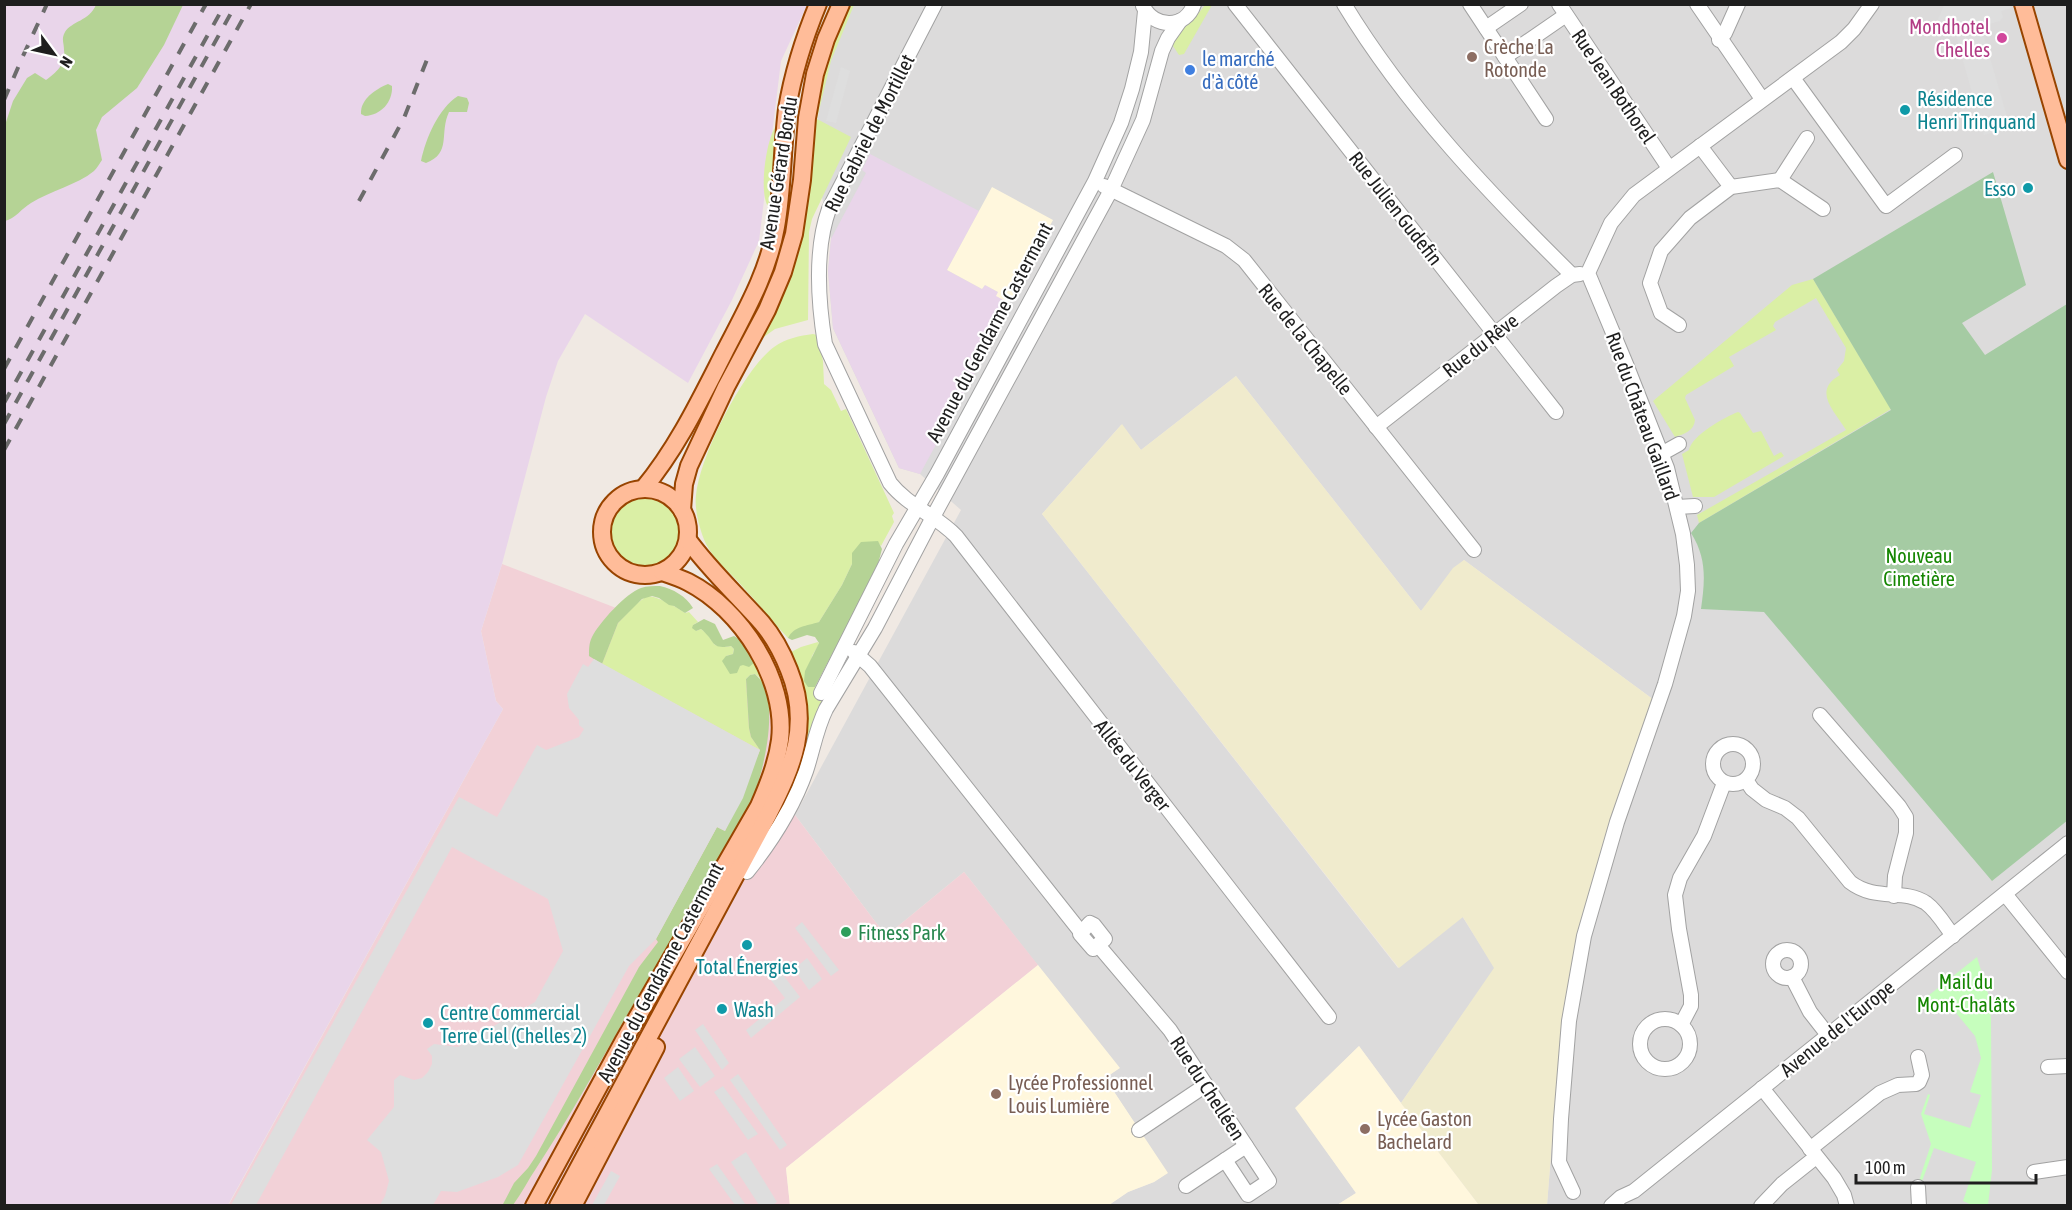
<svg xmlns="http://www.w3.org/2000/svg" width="2072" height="1210" font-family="'Asap Condensed',sans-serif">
	<rect width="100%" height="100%" fill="#f0e9e3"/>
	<path fill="#dcdbdb" d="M838,5H2067V1205H1547L1560,1041L1568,991L1654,700L1464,560L1421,611L1236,376L1141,450L1121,425L1042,514L1398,968L1462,916L1495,968L1401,1103L1359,1046L1296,1108L1356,1193L1337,1205H1109L1128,1192L1154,1182L1167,1173L1105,1078L1119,1068L964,872L886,936L795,815L961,510L920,474L899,468L833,328L828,271L831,239L812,151Z"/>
	<path fill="#f2d1d7" d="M502,564L712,645L774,706L772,735L758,796L795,815L886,936L964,872L1038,965L786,1168L790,1205L228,1206L503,709L496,701L481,631Z"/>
	<g fill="#e9d5ea">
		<path d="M5,5H807L781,61L759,241L732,300L688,383L585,314L558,361L546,397L502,564L481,631L496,701L503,709L228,1205L5,1206Z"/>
		<path d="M870,154L979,211L947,270L982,289L985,285L998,292L997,296L1012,304L920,474L899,468L833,328L828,271L831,239L866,173L862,170Z"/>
	</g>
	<g fill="#fff7dd">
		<path d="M992,187L1053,220L1009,303L996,296L998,292L985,285L982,289L947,270Z"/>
		<path d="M1038,965L1120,1068L1105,1078L1168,1173L1154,1182L1128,1192L1109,1205L790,1206L786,1168Z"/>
		<path d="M1359,1046L1401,1103L1479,1205H1337L1356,1193L1295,1108Z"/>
	</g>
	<path fill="#f0ebcd" d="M1236,376L1421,611L1453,568L1464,560L1654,700L1568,991L1560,1041L1547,1205H1479L1401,1103L1494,968L1463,917L1399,968L1042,514L1122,424L1141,450Z"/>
	<g fill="#daefa5">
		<path d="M845,5H854L831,61L817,119L851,137L812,219L809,232L808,320L775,329L758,341L778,298L815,90Z"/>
		<path d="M1205,5H1212L1184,54L1179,55L1171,43C1181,29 1195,19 1205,5Z"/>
		<path d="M776,126L771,206L769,208C758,195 766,139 776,126Z"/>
		<path d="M1813,279L1891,409L1699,523L1697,515L1846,430C1834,410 1812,391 1840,375L1837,370L1844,361L1846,348L1816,298L1775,322L1773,326L1776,330L1729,357L1734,366L1686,395L1685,398L1695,420C1694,431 1684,434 1675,437L1653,401L1792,285Z"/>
		<path d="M813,334L817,335L823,361L824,384L831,390L841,411L846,409L894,513L892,516L894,522L881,546L877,541L852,564L842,585L819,622L788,638C772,621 758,603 742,586C731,573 714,560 706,544C700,531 694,509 696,495C700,456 743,370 774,347C786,338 800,336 813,334Z"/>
		<path d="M1738,412L1740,413L1753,433L1761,431L1774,456L1781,452L1784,456L1714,497H1693L1682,454L1689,450C1692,435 1725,417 1738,412Z"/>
		<circle cx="644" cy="533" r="35"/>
		<path d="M647,596C657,596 677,607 685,613L689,612L698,622L693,625L696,631L701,629L707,634L715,645L725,647L731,646L734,649L733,654L726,656L739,666L755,659L769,697L770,714L759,677L755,674L750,675L746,679L749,728L751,737L760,750L602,664L618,623L636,604Z"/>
		<path d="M818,642L819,644L812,656L808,687H815L814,694L824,703L803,770L784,807L798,768L789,653L801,647Z"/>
	</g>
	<g fill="#b5d395">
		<path d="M96,5H183L164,45L137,88L102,117L96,130L102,160C100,163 97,168 94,171C77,185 50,191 31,203C22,208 15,219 5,221V125L13,101L27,78L35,73L46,80C56,73 66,64 64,50C64,42 61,39 65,32C72,21 89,21 96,5Z"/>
		<path d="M388,84L392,86C393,102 381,115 365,116L361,114C360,99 376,89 388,84Z"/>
		<path d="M458,96L467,98L469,103L467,112H449C439,133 452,153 426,163L421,161C426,138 438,109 458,96Z"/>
		<path d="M878,541L882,549L877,568L815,687H808L804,681L805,671L819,643L815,637L807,635L792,640L788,638C794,626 807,626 819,622L842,585L852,564V553L861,542Z"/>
		<path d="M660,586C673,589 686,596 693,608L685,613L674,606L669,605L659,598L652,596L642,599L618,623L602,664L589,656C589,649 589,643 592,637C599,623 626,593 641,588C647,586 654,586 660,586Z"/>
		<path d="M704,619L715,624L723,640L734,636C744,641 749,652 755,662L749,667L743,665L740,666L737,673L730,674L722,661L726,656L733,654L734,649L731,646C710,650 716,641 701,629L696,631L692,628L693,625Z"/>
		<path d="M755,674C780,695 766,757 758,783C751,805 738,825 727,844C702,890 676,934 649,978C611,1041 577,1106 537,1167C528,1180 522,1193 513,1205L502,1206L514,1183L528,1168L536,1156L639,967L658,942L656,939L717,827L725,831L760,750L751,737L749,728L746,679L750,675Z"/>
	</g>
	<path fill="#a5cba3" d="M1993,172L2026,285L1962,323L1985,355L2067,304L2068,820L1992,881L1764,612L1701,609C1705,581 1707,558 1691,533L1699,523L1891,410L1813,279Z"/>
	<path fill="#c6febd" d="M1977,957L1989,997L1991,1020L1992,1170L1988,1205H1972L1963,1201L1976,1162L1934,1148L1920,1187H1917L1931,1144L1921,1114L1928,1094L1930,1095L1924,1114L1970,1128L1981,1095L1970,1092L1981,1058L1975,1036L1952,1008L1924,999Z"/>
	<g fill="#dedede">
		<path d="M1944,5H2010L2011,8L2001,11L2003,17L2000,21L1983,26L1982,30L2010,127L1984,135L1956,36L1947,37L1933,31Z"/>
		<path d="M1143,59L1154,61L1144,105L1118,164L1110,160Z"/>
		<path d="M841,67L850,71L836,123L826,121Z"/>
		<path d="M594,659L760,750L743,798L725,831L717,827L656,939L629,966L518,1165L498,1177L457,1192L441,1191L433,1205H380L385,1196L389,1181L381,1152L367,1140L394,1107V1080L400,1075L414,1080L422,1078L428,1072L432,1064V1056L427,1049L434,1044L458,1047L535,1002L563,951L548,899L452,847L256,1205H231L459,797L497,817L537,745L546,750L579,737L584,729L579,725V720L569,708L567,694L583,664L588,667Z"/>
		<path d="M802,922L839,970L831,976L795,928Z"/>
		<path d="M807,958L822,979L809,990L794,969Z"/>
		<path d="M780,971L800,997L751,1038L746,1030L785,998L770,979Z"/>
		<path d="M703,1024L729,1063L722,1070L695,1030Z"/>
		<path d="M695,1047L715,1076L700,1087L679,1059Z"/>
		<path d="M678,1067L694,1091L680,1101L664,1078Z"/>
		<path d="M738,1074L787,1145L780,1150L730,1080Z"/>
		<path d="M723,1086L758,1134L748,1140L714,1092Z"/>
		<path d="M746,1152L777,1202L773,1205H759L731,1162Z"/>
		<path d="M717,1164L746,1205H735L709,1169Z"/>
		<path d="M611,1171L620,1176L604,1205H592Z"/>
	</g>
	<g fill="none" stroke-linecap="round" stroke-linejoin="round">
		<defs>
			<g id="minor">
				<path d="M935,4L829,209C814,251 818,301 825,344L890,483C908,506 936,515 956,536L1329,1017"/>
				<path d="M1235,4L1556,412"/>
				<path d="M1344,4C1406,106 1488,192 1572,275"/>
				<path d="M1470,4L1546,119"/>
				<path d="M1559,4L1669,168"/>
				<path d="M1697,4L1762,99"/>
				<path d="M1143,6C1154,29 1186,29 1194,4"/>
				<path d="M1486,28L1521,4"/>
				<path d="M1719,40L1725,33L1738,4"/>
				<path d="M1505,57L1566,15"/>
				<path d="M1793,78L1886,206L1955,155"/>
				<path d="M1700,146L1731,187"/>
				<path d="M1780,180L1807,138"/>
				<path d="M1104,186L1226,246L1244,260L1474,550"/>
				<path d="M1679,325L1661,313L1650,283L1661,251L1690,218L1731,187L1780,180L1823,209"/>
				<path d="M1376,427L1556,286L1572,275L1580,274"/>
				<path d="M1661,454L1679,444"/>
				<path d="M1677,507L1695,506"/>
				<path d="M854,652L870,666L1080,931"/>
				<path d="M821,693L896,544L937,474L1095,181L1121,123L1132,89L1141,52L1145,11"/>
				<path d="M1820,715L1899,806L1906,817V833L1895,876L1894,896"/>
				<circle cx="1733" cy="764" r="20"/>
				<path d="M1746,780L1752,789L1766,800L1785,808L1798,818L1850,882C1876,902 1903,888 1926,903C1937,911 1945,925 1953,936"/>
				<path d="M747,872C771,842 793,808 806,771C813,750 816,729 826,709L875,628L933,517L1111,190L1143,120L1162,51L1168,38L1180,21"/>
				<path d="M2005,894L2068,972"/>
				<path d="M1090,923L1094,925L1105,939L1093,949L1080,934Z"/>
				<path d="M1098,945L1170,1030L1269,1181L1248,1195L1225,1160"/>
				<circle cx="1787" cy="964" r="14"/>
				<path d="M1792,977L1810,1012L1828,1035"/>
				<circle cx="1665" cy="1044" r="25"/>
				<path d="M1681,1025L1691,1006V995L1679,929L1675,895L1680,878L1704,836L1724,783"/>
				<path d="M2048,1067L2068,1066"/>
				<path d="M1762,1088L1834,1178L1844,1195L1847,1206"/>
				<path d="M1139,1130L1206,1085"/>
				<path d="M1810,1149L1880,1093L1898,1085L1916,1084L1919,1082L1922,1075L1918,1057"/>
				<path d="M2034,1172L2068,1167"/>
				<path d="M1186,1186L1246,1146"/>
				<path d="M1918,1187L1919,1206"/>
				<path d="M1573,1192L1559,1162L1561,1119L1569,1021L1584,936L1617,822L1665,684L1684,616L1688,591L1687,565L1683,534L1667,468L1626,364L1588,273L1611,223L1634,195L1841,42L1854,29L1872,4"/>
				<path d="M1611,1206L1621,1197L1634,1191L2068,843"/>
				<path d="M1761,1206L1782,1184L1816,1157"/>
			</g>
			<g id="major">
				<path d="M2023,4L2068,160"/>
				<circle cx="645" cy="532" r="43"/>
				<path d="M643,489C677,448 700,400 724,353C745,312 768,273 776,227C783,188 782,148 787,109C793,73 804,38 818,4"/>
				<path d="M682,510L684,484L689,466L726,387L767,310L783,272L794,234L802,180L807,118L815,74L826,39L841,4"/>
				<path d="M534,1206L623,1042L759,806C768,785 777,763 780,740C787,680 741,609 688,582C680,578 671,575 662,572"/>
				<path d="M558,1206L768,815C793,766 811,724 789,670C782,652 774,637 762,623C737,595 710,570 688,540"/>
				<path d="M573,1206L656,1047"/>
			</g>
		</defs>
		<use href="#minor" stroke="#a2a2a2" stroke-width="16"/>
		<use href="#major" stroke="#984400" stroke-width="20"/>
		<use href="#minor" stroke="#fff" stroke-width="14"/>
		<use href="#major" stroke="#ffbc99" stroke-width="16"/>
		<g stroke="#6c6c6c" stroke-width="4" stroke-dasharray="12 12" stroke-linecap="butt">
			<path d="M4,100L23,56L47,4"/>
			<path d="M359,201L404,118L428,57"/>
			<path d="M4,369L206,4"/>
			<path d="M4,403L225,4"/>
			<path d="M4,424L236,4"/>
			<path d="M4,450L251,4"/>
		</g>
	</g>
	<circle fill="#d1479c" stroke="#fff" stroke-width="2" cx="2002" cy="38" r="6"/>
	<g fill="#8d6e63" stroke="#fff" stroke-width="2">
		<circle cx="1472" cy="57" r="6"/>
		<circle cx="996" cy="1094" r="6"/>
		<circle cx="1365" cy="1129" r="6"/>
	</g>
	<circle fill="#3f7fe0" stroke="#fff" stroke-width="2" cx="1190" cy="70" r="6"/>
	<g fill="#0f9aa8" stroke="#fff" stroke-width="2">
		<circle cx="1905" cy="110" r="6"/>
		<circle cx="2028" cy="188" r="6"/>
		<circle cx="747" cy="945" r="6"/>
		<circle cx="722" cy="1009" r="6"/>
		<circle cx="428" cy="1023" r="6"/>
	</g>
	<circle fill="#2e9e5b" stroke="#fff" stroke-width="2" cx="846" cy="932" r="6"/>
	<g text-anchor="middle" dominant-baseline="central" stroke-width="4.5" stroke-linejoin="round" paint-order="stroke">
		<g font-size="20" fill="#b23c85" stroke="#fff" text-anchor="end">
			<text x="1990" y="26">Mondhotel<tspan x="1990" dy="23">Chelles</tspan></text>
		</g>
		<g font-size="20" fill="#785e54" stroke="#fff" text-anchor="start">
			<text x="1484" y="46">Crèche La<tspan x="1484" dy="23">Rotonde</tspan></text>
			<text x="1008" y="1082">Lycée Professionnel<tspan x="1008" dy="23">Louis Lumière</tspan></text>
			<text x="1377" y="1118">Lycée Gaston<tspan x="1377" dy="23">Bachelard</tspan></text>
		</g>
		<g font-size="20" fill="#366cbe" stroke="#fff" text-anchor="start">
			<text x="1202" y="58">le marché<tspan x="1202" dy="23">d'à côté</tspan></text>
		</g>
		<g font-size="20" fill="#1e1e1e" stroke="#fff">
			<text transform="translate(1614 86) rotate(56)">Rue Jean Bothorel</text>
			<text transform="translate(869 133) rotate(-63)">Rue Gabriel de Mortillet</text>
			<text transform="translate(778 173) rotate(-81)">Avenue Gérard Bordu</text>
			<text transform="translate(1396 208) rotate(52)">Rue Julien Gudefin</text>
			<text transform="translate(989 332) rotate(-62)">Avenue du Gendarme Castermant</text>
			<text transform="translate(1306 339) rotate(51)">Rue de la Chapelle</text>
			<text transform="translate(1480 345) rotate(-38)">Rue du Rêve</text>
			<text transform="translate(1643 416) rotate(70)">Rue du Château Gaillard</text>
			<text transform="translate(1133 765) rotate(52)">Allée du Verger</text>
			<text transform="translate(660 972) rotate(-62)">Avenue du Gendarme Castermant</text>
			<text transform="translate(1837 1028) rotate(-39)">Avenue de l'Europe</text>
			<text transform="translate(1208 1088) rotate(57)">Rue du Chelléen</text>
		</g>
		<g font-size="20" fill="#0d838f" stroke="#fff" text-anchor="start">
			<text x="1917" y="98">Résidence<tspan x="1917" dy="23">Henri Trinquand</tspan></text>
			<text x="2016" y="188" text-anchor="end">Esso</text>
			<text x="747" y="966" text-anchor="middle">Total Énergies</text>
			<text x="734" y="1009">Wash</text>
			<text x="440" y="1012">Centre Commercial<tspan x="440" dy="23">Terre Ciel (Chelles 2)</tspan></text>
		</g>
		<g font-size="20" fill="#158602" stroke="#fff">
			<text x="1919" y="555">Nouveau<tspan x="1919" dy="23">Cimetière</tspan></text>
			<text x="1966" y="981">Mail du<tspan x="1966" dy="23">Mont-Chalâts</tspan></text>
		</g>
		<g font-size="20" fill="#27864d" stroke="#fff" text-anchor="start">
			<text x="858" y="932">Fitness Park</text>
		</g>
	</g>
	<rect width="2072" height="1210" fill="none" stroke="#1e1e1e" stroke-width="12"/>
	<g transform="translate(54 54) rotate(123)" stroke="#ffffff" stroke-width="4.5" paint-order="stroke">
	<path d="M0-4.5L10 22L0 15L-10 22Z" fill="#1e1e1e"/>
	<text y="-9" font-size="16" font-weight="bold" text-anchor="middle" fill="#1e1e1e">N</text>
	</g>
	<path d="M1856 1174v9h180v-9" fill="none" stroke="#1e1e1e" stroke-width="3"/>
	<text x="1865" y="1174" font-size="18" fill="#1e1e1e" stroke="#ffffff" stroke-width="4.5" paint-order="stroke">100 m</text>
</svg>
